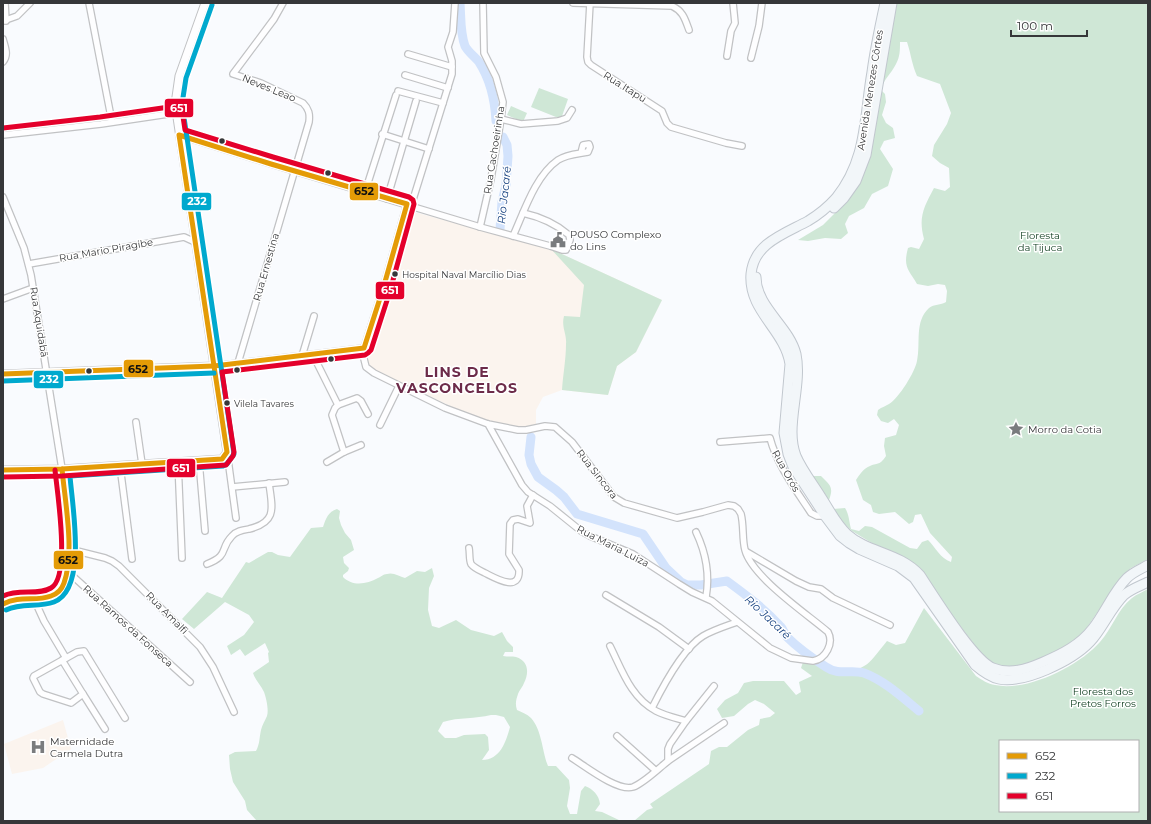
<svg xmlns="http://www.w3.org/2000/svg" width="1151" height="824" font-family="Montserrat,sans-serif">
	<rect width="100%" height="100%" fill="#f9fbfe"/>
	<g fill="#fbf4ee">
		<path d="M414,212L551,249L662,300L636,352L617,366L608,395L562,390L543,397L536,410V425L520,427L499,424L463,412L374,370L370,366L368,361V351L382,304L388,305L393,288L388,287L411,214Z"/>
		<path d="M63,720L71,749L43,768L12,774L4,744Z"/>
	</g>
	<g fill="#cfe7d6" fill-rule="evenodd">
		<path d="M897,3H1148V559L1131,568L1122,576L1086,629L1072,643L1058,652L1025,665L1003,668L985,661L977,648L913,564L880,548L852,531L839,519L811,476H821C830,485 834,487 829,500L833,509L845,508C849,514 849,521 851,529L859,531L865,526L872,527L910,548L917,549L922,542L928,540C936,548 940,558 951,562L952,557L930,533L921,514L915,515L913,522L909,524L895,512L879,514L873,512L871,505L863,500L856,480C860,474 864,468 870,466C879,462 879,466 886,456L884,446L885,438L896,435L899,425L894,419L888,423L881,421L877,415L878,410C882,407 886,406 889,404C899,398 915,372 917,361C921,343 914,322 929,308C934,304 941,305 946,302L947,291L945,285L938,284L928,286L917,284C908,269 903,267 908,248L911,247L919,249L924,239C918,217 924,207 934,188L945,191L950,187L949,168L940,163L932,156L934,145L947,124L951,113L940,84L917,76C912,65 911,54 907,42H900C900,50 900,57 896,64C891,74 883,80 881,90L885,94L886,102L882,115L886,123L893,128L895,138L884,141L880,149L893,169L888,186L872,194L864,208L849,216L845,224L848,233L841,239L825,238L808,241L798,240L823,225L847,201Z"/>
		<path d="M539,88L568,99L561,119L531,107Z"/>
		<path d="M511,106L527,113L523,122L507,115Z"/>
		<path d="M551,249L662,300L636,352L617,366L608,395L562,390C563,375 566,359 566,344C567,334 561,327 564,316L580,317L584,285Z"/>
		<path d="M337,509L340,511L339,518L341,525L345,533L351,540L354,550L343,557L344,563L349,568L348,571L343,575V577C353,587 367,584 378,578C381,577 383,574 387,574C393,572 399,576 405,578L417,571L425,572L432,568L434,576L429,588L428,610L432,626L439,628L456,620L471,630L494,636L502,632L507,641L513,647V652H505L503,656C508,657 512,656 516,657C529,661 529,673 524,683C523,687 519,690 518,694C516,700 515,704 517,710C521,712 527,714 531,718C542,730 542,751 548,766H556L569,780L570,788L567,806L570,814H577L581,791L585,786C593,789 599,795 600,804L595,811L602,812L621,821H296L278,820L257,821L247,810L245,801L233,782L230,769L229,755L235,752L256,751C260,743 259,739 261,730C262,725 265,721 267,716C269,710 266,697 264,692C261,685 255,680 253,673L269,662L268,653L269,652L265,643L245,656L240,649L231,655L227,646L244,635L254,622L249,615L225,602L194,629L182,619L207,592L222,598L246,562L249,563L268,552H272L278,555L290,557L311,528L323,527C326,518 328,512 337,509ZM491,715H496L504,717L510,727C506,742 500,760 482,760L489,750L488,737L485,734L464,735L456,738H445L438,731L443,722C459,717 475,719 491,715Z"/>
		<path d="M1148,589V821H634L647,810L653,808L650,804L709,764L711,751L719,747H727L748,730L759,725L760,719L770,717L775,713L764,704L755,700L748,704L734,716L722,718L717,709L725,700L738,693L744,683L753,681H784L796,695L801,692L799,682L812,676L801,668L803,662H823L838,673C868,670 869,663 887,641L896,645L905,643L924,608L976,676C982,680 988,684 995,685C1027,692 1079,666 1100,642C1112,629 1117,610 1132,598C1137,594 1143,592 1148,589ZM1000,741H1138V811H1000Z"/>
	</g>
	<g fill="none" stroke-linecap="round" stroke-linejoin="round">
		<g stroke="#d3e3fc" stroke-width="9">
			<path d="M460,3C461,16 460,33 465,46C468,52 475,57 479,62C490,79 495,101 496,121"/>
			<path d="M500,229L502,202L506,185L508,156L507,145L503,137"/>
			<path d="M531,437L529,455L531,464L538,477L556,490L564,497L577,514L643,534L666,568L681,582L687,585H701L727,581C746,595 765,609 781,627C784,630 784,634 787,637C798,648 812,658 826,667C839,676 851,669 864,673C885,681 902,697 919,711"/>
		</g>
		<defs>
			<g id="minor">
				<path d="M5,3L6,21"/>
				<path d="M89,3L112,122"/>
				<path d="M573,3L672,6C683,11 685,19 689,30"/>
				<path d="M590,3L587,57L588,62L591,65L662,111L667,123L671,127L726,143L742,146"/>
				<path d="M3,21L17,16L30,3"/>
				<path d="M408,54L452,67"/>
				<path d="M727,56L731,31L735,23L733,3"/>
				<path d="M751,58L759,26L762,3"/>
				<path d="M3,62C9,55 5,47 3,39"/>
				<path d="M405,75L448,88"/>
				<path d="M398,91L443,103"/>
				<path d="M501,119L521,124L558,121L567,118L572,110"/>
				<path d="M382,134L429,149"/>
				<path d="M3,135L101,124L175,113"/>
				<path d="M179,135L271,164L480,227L550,246L562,250H566L570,240L569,235C555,223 541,217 523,213"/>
				<path d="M365,192L396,95"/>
				<path d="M3,197L24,248L31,275L62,469L69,549L64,583L57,592L51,596L34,599L23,597L15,598L3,604"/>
				<path d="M387,199L416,101"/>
				<path d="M407,204L383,289L364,348L363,355L366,367L374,373L445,408L488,424L518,430H526L545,426L555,427L572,442L614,497L624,503L677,518L703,512L728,505L734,506L738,509L741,514C744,526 742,539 745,550C752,577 807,614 828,632C834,643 826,659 813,661L791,658L770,648L712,601L692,592L679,584L633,554L590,536L581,531L550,506L528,492L522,485L488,424"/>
				<path d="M411,206L452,74V61L448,47L453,32L455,3"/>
				<path d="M480,227L491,179L501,119L503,102L496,77L484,53L483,3"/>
				<path d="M513,236C524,212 535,176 558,160C567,154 577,154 588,152L590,147L589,144L583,145L581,153"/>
				<path d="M29,264L184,237L195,242"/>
				<path d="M3,299L33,288"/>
				<path d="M313,355L338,405"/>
				<path d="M302,356L314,316"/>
				<path d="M238,363L309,122C310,114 309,109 303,103L261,83L233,74L274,19L283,3"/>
				<path d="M214,366L364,348"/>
				<path d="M136,422L142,464"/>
				<path d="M380,425L399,386"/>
				<path d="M720,442L770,438C777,465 796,490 811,513L817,516H825"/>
				<path d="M227,452L236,518"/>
				<path d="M344,452L332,415L335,408L338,405L357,398L361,401L368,414"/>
				<path d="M199,461L205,531"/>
				<path d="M178,462L182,558"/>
				<path d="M327,462L344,452L361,445"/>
				<path d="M120,466L132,559"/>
				<path d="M232,487L285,482"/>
				<path d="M696,532C706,553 710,574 706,597"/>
				<path d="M469,548C470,553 469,560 471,564C474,568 481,571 485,573C495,578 520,593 519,570L509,554L510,524L513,520L518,519L530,523L527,506L533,495"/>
				<path d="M69,549L105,558L112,561L119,566L200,647L213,667L234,712"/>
				<path d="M747,552L796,581L809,587L821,589L833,598L890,625"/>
				<path d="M207,564C230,555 219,549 232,536C236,531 243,530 249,529C278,522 272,507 269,483"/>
				<path d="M66,570L190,682"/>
				<path d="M606,595L659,627L689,649"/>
				<path d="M34,599L44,621L66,658"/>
				<path d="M610,646C622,670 631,698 656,711C666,716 676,718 686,721"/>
				<path d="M62,660L83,694L71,703L43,694L40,692L33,678L34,676L77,652L84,651L125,718"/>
				<path d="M83,694L105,729"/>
				<path d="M652,708C662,688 683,648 703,636C713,630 726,626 737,622"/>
				<path d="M617,736L655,770"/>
				<path d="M572,758C585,766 618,792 633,787C644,783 659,768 668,761V749L670,744L686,721L714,686"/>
				<path d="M668,761L724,723"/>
			</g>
			<g id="tertiary">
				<path d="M3,374L214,366"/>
				<path d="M3,470L62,469L222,459L227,452L175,104L179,76L205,3"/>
			</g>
			<g id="primary">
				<path d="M885,3C880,26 875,49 872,72C864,118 867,160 836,198C828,207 818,215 808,221C784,234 754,243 751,274C748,311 785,330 790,364L784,433L788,454L793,467L825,516L840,536L849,543L859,549L898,566L914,578L975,665C982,671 990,677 999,679C1024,684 1072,661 1090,642C1103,628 1110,609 1124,595C1131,589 1140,586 1148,582"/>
				<path d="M834,208L844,198L856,181L866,155L892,3"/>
				<path d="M756,277C756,307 789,326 796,354C801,378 792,407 792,432C792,440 793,448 796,456C802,470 813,484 821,497C829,509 836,524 847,534C868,553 899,552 920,575C934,596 973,660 993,668C1010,675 1027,669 1043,662C1062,654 1080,645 1093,628C1105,613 1113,592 1127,578C1133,572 1141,569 1148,565"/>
			</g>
		</defs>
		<use href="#minor" stroke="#c1c2c4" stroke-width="8"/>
		<use href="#tertiary" stroke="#c1c2c4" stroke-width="9"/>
		<use href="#primary" stroke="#c1c7ce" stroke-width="11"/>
		<use href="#minor" stroke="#fefeff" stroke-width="5.5"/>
		<use href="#tertiary" stroke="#fefeff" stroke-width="7"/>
		<use href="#primary" stroke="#f2f6f9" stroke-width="9"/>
		<defs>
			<g id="bus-1">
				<path d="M179,135L271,164L407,204L383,289L364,348L214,366Z"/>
				<path d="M3,374L214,366"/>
				<path d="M3,470L62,469L222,459L227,452L214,366"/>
				<path d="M3,604C21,595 35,602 51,596C57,594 62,589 64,583C75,552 65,502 62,469"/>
			</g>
			<g id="bus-2">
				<path d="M3,381L214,373"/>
				<path d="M6,610C22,602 38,608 54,602C88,589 72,505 70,476L223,466L227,464L234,454L182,104L186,78L212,5"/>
			</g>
			<g id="bus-3">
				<path d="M3,128L100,117L176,106L182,110L185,130L273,157L409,197L413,200L414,204L390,291L371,350L368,353L365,355L222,372L234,452L233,456L226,465L62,476L3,477"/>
				<path d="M3,596C19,588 38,596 51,588C71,577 57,491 55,470"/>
			</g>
		</defs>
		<use href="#bus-1" stroke="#fff" stroke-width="8"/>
		<use href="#bus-2" stroke="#fff" stroke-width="8"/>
		<use href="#bus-3" stroke="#fff" stroke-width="8"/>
		<use href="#bus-1" stroke="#e49b06" stroke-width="5"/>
		<use href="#bus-2" stroke="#00a9ce" stroke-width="5"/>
		<use href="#bus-3" stroke="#e4002b" stroke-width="5"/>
	</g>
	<defs>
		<symbol id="civic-bare" viewBox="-9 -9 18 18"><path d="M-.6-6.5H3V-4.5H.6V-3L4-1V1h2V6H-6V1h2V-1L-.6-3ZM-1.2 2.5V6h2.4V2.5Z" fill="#7a7c7e" stroke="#fff" stroke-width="2.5" paint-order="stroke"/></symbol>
		<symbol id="sight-bare" viewBox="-9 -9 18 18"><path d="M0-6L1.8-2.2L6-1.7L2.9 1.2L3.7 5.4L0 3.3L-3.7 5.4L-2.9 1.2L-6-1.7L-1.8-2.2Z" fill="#7a7c7e" stroke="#fff" stroke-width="2.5" paint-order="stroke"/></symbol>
		<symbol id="hospital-bare" viewBox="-9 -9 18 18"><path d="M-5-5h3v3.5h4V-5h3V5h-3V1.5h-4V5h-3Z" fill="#7a7c7e" stroke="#fff" stroke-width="2.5" paint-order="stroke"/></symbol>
	</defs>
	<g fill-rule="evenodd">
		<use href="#civic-bare" x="547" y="229" width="22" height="22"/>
		<use href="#sight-bare" x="1005" y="418" width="22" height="22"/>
		<use href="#hospital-bare" x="27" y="736" width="22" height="22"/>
	</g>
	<g fill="#363739" stroke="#fff" stroke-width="1.5">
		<circle cx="222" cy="141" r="3.5"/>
		<circle cx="328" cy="173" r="3.5"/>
		<circle cx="395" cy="274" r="3.5"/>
		<circle cx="331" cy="359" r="3.5"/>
		<circle cx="237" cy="370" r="3.5"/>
		<circle cx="89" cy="371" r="3.5"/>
		<circle cx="227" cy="403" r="3.5"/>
	</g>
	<g text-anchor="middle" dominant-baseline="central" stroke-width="3" stroke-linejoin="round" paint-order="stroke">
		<g font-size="9" fill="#363739" stroke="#fff" text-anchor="start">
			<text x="402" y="274">Hospital Naval Marcílio Dias</text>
			<text x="234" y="403">Vilela Tavares</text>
		</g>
		<g font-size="10" fill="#363739" stroke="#fff">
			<text transform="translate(625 87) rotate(32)">Rua Itapu</text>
			<text transform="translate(269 88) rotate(22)">Neves Leao</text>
			<text transform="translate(870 90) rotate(-81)">Avenida Menezes Côrtes</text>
			<text transform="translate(494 150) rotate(-81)">Rua Cachoeirinha</text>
			<text transform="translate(106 250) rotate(-10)">Rua Mario Piragibe</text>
			<text transform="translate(266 267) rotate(-74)">Rua Ernestina</text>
			<text transform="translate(39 322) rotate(81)">Rua Aquidabã</text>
			<text transform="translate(786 471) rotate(61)">Rua Orós</text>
			<text transform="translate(597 474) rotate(52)">Rua Sincora</text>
			<text transform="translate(613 546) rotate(27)">Rua Maria Luiza</text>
			<text transform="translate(167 613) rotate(45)">Rua Amalfi</text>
			<text transform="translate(128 626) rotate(42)">Rua Ramos da Fonseca</text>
		</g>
		<g font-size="10" fill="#363739" stroke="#fff" text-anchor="start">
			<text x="570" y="234">POUSO Complexo<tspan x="570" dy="12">do Lins</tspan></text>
			<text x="1028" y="429">Morro da Cotia</text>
			<text x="50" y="741">Maternidade<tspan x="50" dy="12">Carmela Dutra</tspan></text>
		</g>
		<g font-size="10" fill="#134023" stroke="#fff">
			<text x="1040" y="235">Floresta<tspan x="1040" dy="12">da Tijuca</tspan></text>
			<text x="1103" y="691">Floresta dos<tspan x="1103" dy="12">Pretos Forros</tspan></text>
		</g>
		<g font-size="11" font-style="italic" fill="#133f7f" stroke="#fff">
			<text transform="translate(504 195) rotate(-84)">Rio Jacaré</text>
			<text transform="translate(768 617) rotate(43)">Rio Jacaré</text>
		</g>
		<g font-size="14" font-weight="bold" letter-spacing="1" fill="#6c2b49" stroke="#fff">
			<text x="457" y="372">LINS DE<tspan x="457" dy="16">VASCONCELOS</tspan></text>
		</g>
	</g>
	<g stroke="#fff" stroke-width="1.5">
		<rect x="164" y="98" width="30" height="20" rx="4" fill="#e4002b"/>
		<rect x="349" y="182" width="30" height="19" rx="4" fill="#e49b06"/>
		<rect x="181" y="192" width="31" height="19" rx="4" fill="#00a9ce"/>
		<rect x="375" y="281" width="30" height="19" rx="4" fill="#e4002b"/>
		<rect x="123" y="359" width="31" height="19" rx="4" fill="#e49b06"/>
		<rect x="33" y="370" width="31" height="19" rx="4" fill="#00a9ce"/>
		<rect x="166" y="458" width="30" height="20" rx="4" fill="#e4002b"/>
		<rect x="53" y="550" width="31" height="20" rx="4" fill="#e49b06"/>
	</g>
	<g font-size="11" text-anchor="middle" font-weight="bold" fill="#fff">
		<text x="179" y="112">651</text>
		<text x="197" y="205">232</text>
		<text x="390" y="294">651</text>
		<text x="49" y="383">232</text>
		<text x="181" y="472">651</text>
	</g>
	<g font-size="11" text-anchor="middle" font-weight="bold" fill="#111">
		<text x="364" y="195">652</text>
		<text x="138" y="373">652</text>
		<text x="68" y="564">652</text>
	</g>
	<rect width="1151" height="824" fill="none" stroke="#363739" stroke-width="8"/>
	<rect x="999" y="740" width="140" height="72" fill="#ffffff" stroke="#afafb0"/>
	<rect x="1007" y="753" width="20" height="6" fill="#e49b06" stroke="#afafb0"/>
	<text x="1035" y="760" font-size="12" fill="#363739">652</text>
	<rect x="1007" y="773" width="20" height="6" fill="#00a9ce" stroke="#afafb0"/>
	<text x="1035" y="780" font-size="12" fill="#363739">232</text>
	<rect x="1007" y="793" width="20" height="6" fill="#e4002b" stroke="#afafb0"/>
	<text x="1035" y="800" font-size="12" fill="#363739">651</text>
	<path d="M1011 30v6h76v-6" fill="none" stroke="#363739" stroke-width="2"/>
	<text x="1017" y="30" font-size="12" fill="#363739" stroke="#ffffff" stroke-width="3" paint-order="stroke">100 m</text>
</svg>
